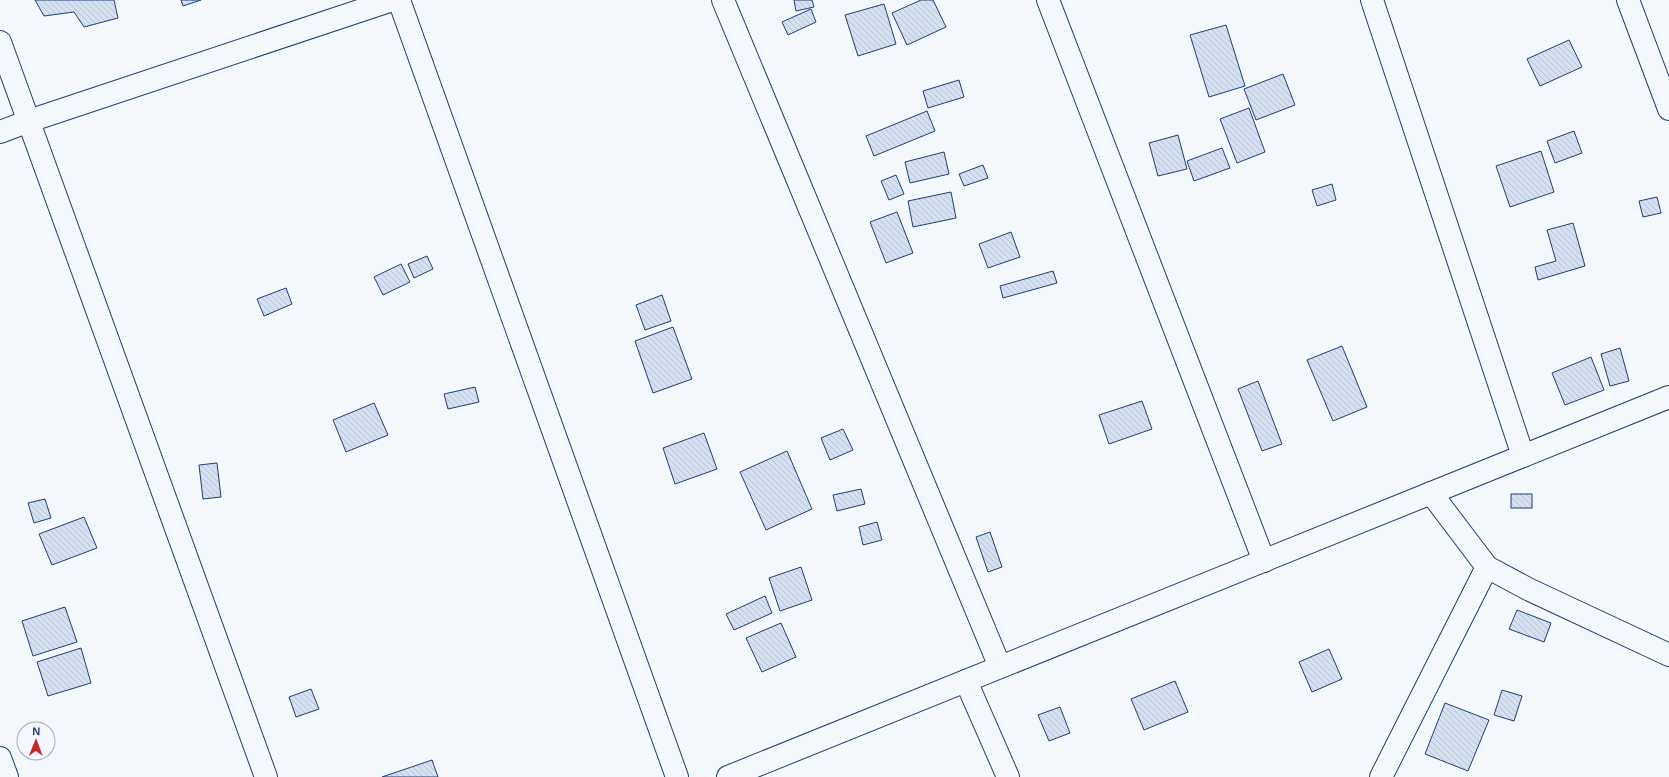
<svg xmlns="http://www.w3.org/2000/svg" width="1669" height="777" font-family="Arial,sans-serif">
	<defs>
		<pattern id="building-back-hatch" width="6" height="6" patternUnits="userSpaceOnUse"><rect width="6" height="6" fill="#d5e0f0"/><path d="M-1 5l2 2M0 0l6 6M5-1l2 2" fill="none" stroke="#b6c1d1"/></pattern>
	</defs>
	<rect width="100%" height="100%" fill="#f4f7fb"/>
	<g fill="url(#building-back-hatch)" stroke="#1d3f73">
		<path d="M35,0H114L118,18L84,27L74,12L44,16Z"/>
		<path d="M181,0H201L183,6Z"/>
		<path d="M794,0H812L814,7L796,11Z"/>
		<path d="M921,0H933L946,27L907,45L892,13Z"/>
		<path d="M884,4L896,44L858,56L845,15Z"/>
		<path d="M811,9L816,22L788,35L782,22Z"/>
		<path d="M1226,25L1245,86L1209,97L1190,35Z"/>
		<path d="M1569,40L1582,67L1540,86L1527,59Z"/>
		<path d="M1283,74L1295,105L1256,120L1244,89Z"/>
		<path d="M959,80L964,97L928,108L923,91Z"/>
		<path d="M1249,108L1265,152L1237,163L1220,119Z"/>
		<path d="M927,111L935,131L874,156L866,136Z"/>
		<path d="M1574,131L1582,153L1555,163L1547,141Z"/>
		<path d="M1178,135L1187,169L1158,176L1149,143Z"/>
		<path d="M1222,148L1230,168L1194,181L1187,161Z"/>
		<path d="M1541,151L1554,192L1510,207L1496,166Z"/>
		<path d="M944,152L949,174L910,183L905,162Z"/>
		<path d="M983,165L988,178L964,186L959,174Z"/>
		<path d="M896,175L904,194L889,200L881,181Z"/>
		<path d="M1332,184L1336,200L1317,206L1312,190Z"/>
		<path d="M951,192L956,218L913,227L908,201Z"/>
		<path d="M1657,197L1661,213L1643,217L1639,201Z"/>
		<path d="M897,212L913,253L886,263L870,222Z"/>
		<path d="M1573,223L1585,266L1538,280L1535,267L1556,261L1547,230Z"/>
		<path d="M1011,232L1020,257L988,268L979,244Z"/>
		<path d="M427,256L433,269L414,278L408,264Z"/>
		<path d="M401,264L410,282L383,295L374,277Z"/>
		<path d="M1053,271L1057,283L1003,298L1000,286Z"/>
		<path d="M286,288L292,304L264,316L257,299Z"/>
		<path d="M662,295L671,321L645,330L636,305Z"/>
		<path d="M673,327L692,379L653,393L635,341Z"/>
		<path d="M1342,346L1367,407L1333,421L1307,360Z"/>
		<path d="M1620,348L1629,381L1610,386L1601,354Z"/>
		<path d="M1591,357L1604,390L1565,405L1552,373Z"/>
		<path d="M1258,381L1282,444L1262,451L1238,389Z"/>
		<path d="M475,387L479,402L448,409L444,394Z"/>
		<path d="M1142,401L1152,429L1109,444L1099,415Z"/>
		<path d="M374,403L388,435L346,452L333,420Z"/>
		<path d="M843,429L853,450L830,460L821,438Z"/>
		<path d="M704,433L717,469L675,484L663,448Z"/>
		<path d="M787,451L812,509L766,530L740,472Z"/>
		<path d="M217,463L221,497L203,499L199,465Z"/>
		<path d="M861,489L865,504L837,511L833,495Z"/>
		<rect x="1511" y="494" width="21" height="14"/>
		<path d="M45,499L51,518L34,523L28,503Z"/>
		<path d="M84,517L97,548L52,565L39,534Z"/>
		<path d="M877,522L882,540L863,545L859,527Z"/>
		<path d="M990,532L1002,567L988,572L976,537Z"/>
		<path d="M801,567L812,600L780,611L769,578Z"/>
		<path d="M765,596L772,613L734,630L726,614Z"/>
		<path d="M65,607L77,642L33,656L22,621Z"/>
		<path d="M1517,610L1551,623L1544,642L1509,629Z"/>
		<path d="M781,623L796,657L762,672L746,638Z"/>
		<path d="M81,648L91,683L48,696L37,662Z"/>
		<path d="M1329,649L1342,679L1312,692L1299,662Z"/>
		<path d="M1175,681L1188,712L1144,730L1131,699Z"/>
		<path d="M311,689L319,709L296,717L289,697Z"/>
		<path d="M1502,690L1522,696L1514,721L1494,715Z"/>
		<path d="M1445,703L1489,720L1468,771L1425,754Z"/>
		<path d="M1060,707L1070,733L1049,741L1038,715Z"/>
		<path d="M432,760L438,777H382Z"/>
	</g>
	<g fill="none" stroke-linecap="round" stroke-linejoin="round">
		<defs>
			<g id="minor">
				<path d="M399,0L677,777"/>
				<path d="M723,0L1000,667"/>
				<path d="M1048,0L1264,561"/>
				<path d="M1372,0L1523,456"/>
				<path d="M1628,0L1669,109"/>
				<path d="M0,42L266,777"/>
				<path d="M0,132L29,121L392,0"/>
				<path d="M1431,493L1487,567L1528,589L1669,655"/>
				<path d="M966,681L1008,777"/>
				<path d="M0,758L7,777"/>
				<path d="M728,777L1669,397"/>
				<path d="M1381,777L1487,567"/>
			</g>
		</defs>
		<use href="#minor" stroke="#1d3f73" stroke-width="24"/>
		<use href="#minor" stroke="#f4f7fb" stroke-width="22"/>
	</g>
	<g transform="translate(36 741) rotate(1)"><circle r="19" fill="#f4f7fb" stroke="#9eadc5"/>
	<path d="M0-3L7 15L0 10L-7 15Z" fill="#c62828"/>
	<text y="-6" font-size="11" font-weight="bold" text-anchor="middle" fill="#1d3f73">N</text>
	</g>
</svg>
